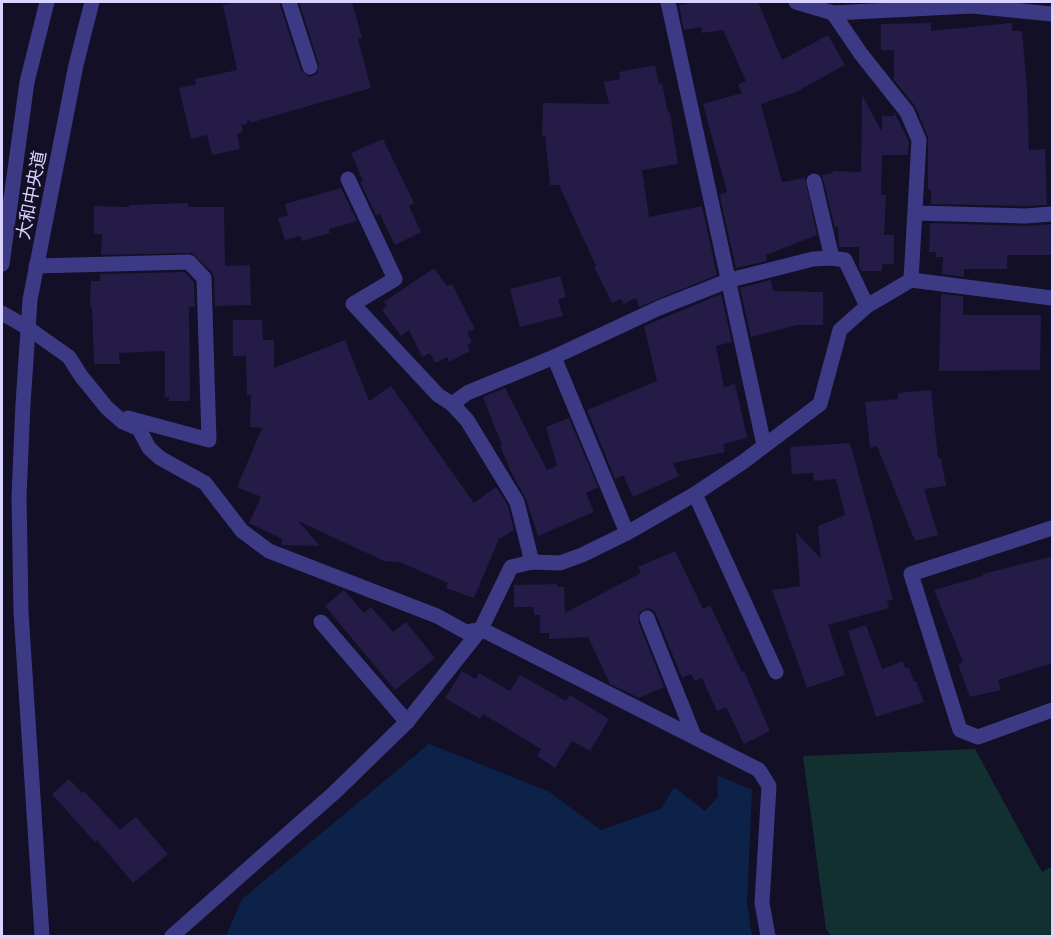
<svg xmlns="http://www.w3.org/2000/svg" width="1054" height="938" font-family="'DejaVu Sans','Noto Sans JP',sans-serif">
	<rect width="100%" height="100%" fill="#130f26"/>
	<path fill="#12302f" d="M975,749L1042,872L1052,866V936H831L826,929L803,756Z"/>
	<path fill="#0c2248" d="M429,744L548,791L601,830L661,809L674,787L705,811L718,797L717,775L752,790L747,903L752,936H226L242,899Z"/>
	<g fill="#241b47">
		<path d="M240,2H279L301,70L309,77L317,74L319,65L299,2H352L362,38L358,39L371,88L250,123V120L247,121V124L242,125L243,132L237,134L240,149L212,155L207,135L191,139L179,88L196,84L195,79L237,70L223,5Z"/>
		<path d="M700,2H758L782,60L828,35L845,65L796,92L761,104L782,182L805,178L817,235L766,255L767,261L736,268L721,202L720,194L727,192L703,104L742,93L738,84L746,81L723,30L702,33L701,27L684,30L679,5Z"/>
		<path d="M931,23V31L1012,23V31H1022L1027,88L1029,150L1045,149L1047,205L1025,206L931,204V189L928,190V137L915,106L894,80V50H881V24Z"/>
		<path d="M655,65L659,84L662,83L668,113L670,112L678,164L642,170L649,217L702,206L717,275L639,307L636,298L624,304L621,299L612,303L594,267L596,266L559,185H550L545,136H542L543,103L609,104L604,82L620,79L619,72Z"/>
		<path d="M862,95L882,132V116H894V112L909,142L908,155H882L881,195H886L884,235H894V264H882V271H861L859,267V247H839L838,226L835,228L822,175L833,173V171L861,172Z"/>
		<path d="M383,139L414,203L409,206L421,232L395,245L380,214L376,215L360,182L363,181L351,153Z"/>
		<path d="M341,188L357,221L329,229L330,233L302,241L300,236L285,240L278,218L288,215L285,204Z"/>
		<path d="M188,203V207H224L225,266L250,265L251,305L215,306L214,278L212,272L192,253L101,255L102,234H94V206L129,207V205Z"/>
		<path d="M930,223L1025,226L1053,224L1052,255H1007V269H964V277L942,274L943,257H936V252H929Z"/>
		<path d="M434,268L447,286L452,284L475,329L467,332L472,342L467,345L470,351L449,362L447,357L435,363L430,353L422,357L409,330L401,336L382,310L387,306L384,302Z"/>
		<path d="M185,272L194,282L195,307H189L190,401H169V397H165V351L119,353L120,364H94L92,307H90L91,281H100V274Z"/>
		<path d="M560,276L566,297L558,300L563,316L520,327L510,289Z"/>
		<path d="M771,280L773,291L823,292V325H797L751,337L740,288Z"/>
		<path d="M721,294L732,342L716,346L724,387L735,384L747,438L723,444L725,452L673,463L679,476L633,497L623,475L615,479L587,410L657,381L644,326Z"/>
		<path d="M941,294L963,296V315H1041L1040,370L939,371Z"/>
		<path d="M233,320H262L263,340H274V368L345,340L369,401L391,386L474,503L496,487L508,506L514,530L499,539L474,598L446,588L448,583L400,562L384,561L298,521L320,546L282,545V539L249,523L261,497L237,487L262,428L250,427L251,395H247L246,356H233Z"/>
		<path d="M505,388L547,470L557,466L546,427L569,418L598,487L586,493L594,512L538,536L526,499L513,476L500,446L502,445L483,397Z"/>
		<path d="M931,390L938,458H941L946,486L924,489L938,535L915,541L877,446L870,448L865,402L898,399V393Z"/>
		<path d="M850,443L893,599L887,601L889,608L828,625L845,675L807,688L772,590L800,586L796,532L821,559L818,526L845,515L836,479L814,481L813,473L792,474L790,447Z"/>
		<path d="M675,551L703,609L710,605L742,672L744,671L770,731L744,744L726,707L717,711L702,678L695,681L691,674L682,678L656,614L653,610L648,608L640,612L638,621L664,687L639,698L610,684L588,637L549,639V633H540V615H534V607H514V585L557,584V587H564L565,613L641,573L638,567Z"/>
		<path d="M1053,556V663L998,680L1001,690L970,697L958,664L963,662L934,590L983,576V574Z"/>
		<path d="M344,590L364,613L371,607L393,632L406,622L435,658L395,690L325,606Z"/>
		<path d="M866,625L882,669L903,661L905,668L909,667L914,682L916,681L924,702L876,717L848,631Z"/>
		<path d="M462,671L476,679L479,673L510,691L520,675L566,701L570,695L609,719L590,751L572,741L555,768L537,756L541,749L483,714L480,719L445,698Z"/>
		<path d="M69,779L82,793L84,791L120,830L136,817L168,854L133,883L97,840L95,842L52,794Z"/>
	</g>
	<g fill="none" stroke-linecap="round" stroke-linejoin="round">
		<g stroke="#3d3a85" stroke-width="15">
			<path d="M289,2L310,67"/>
			<path d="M668,2L764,445"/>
			<path d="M796,2L833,13L972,6L1052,14"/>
			<path d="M833,13L861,54L907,112L919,140L911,280"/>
			<path d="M348,179L395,279L353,304L438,395L452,404L467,420L517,502L532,562"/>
			<path d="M814,181L832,258"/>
			<path d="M916,213L1025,216L1052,214"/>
			<path d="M2,264L27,82L47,2"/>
			<path d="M36,266L189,262L204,278L209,440L128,418"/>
			<path d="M2,313L28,328L69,357L81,376L107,408L123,422L139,429L149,448L160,458L205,483L242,531L269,551L437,616L466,632L481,629L759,770L769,786L762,903L768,936"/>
			<path d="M554,357L627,533"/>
			<path d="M452,404L467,393L554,357L659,308L730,280L813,259L832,258L845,260L867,306"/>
			<path d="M695,494L776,672"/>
			<path d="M1052,528L911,574L960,730L978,737L1052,710"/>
			<path d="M647,618L694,736"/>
			<path d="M321,622L407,722"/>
			<path d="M42,936L21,612L19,496L23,404L30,300L76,65L92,2"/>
			<path d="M172,936L334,793L407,722L481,629L511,567L532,562L560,563L582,555L627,533L695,494L743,462L820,404L840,330L867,306L911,280L1052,298"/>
		</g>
	</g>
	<g text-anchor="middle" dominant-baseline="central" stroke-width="4.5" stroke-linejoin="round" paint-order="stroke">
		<g font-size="18" fill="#d9d4ff" stroke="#130f26">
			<text transform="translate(31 195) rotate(-79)">大和中央道</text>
		</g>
	</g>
	<rect width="1054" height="938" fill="none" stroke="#d9d4ff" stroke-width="6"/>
</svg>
